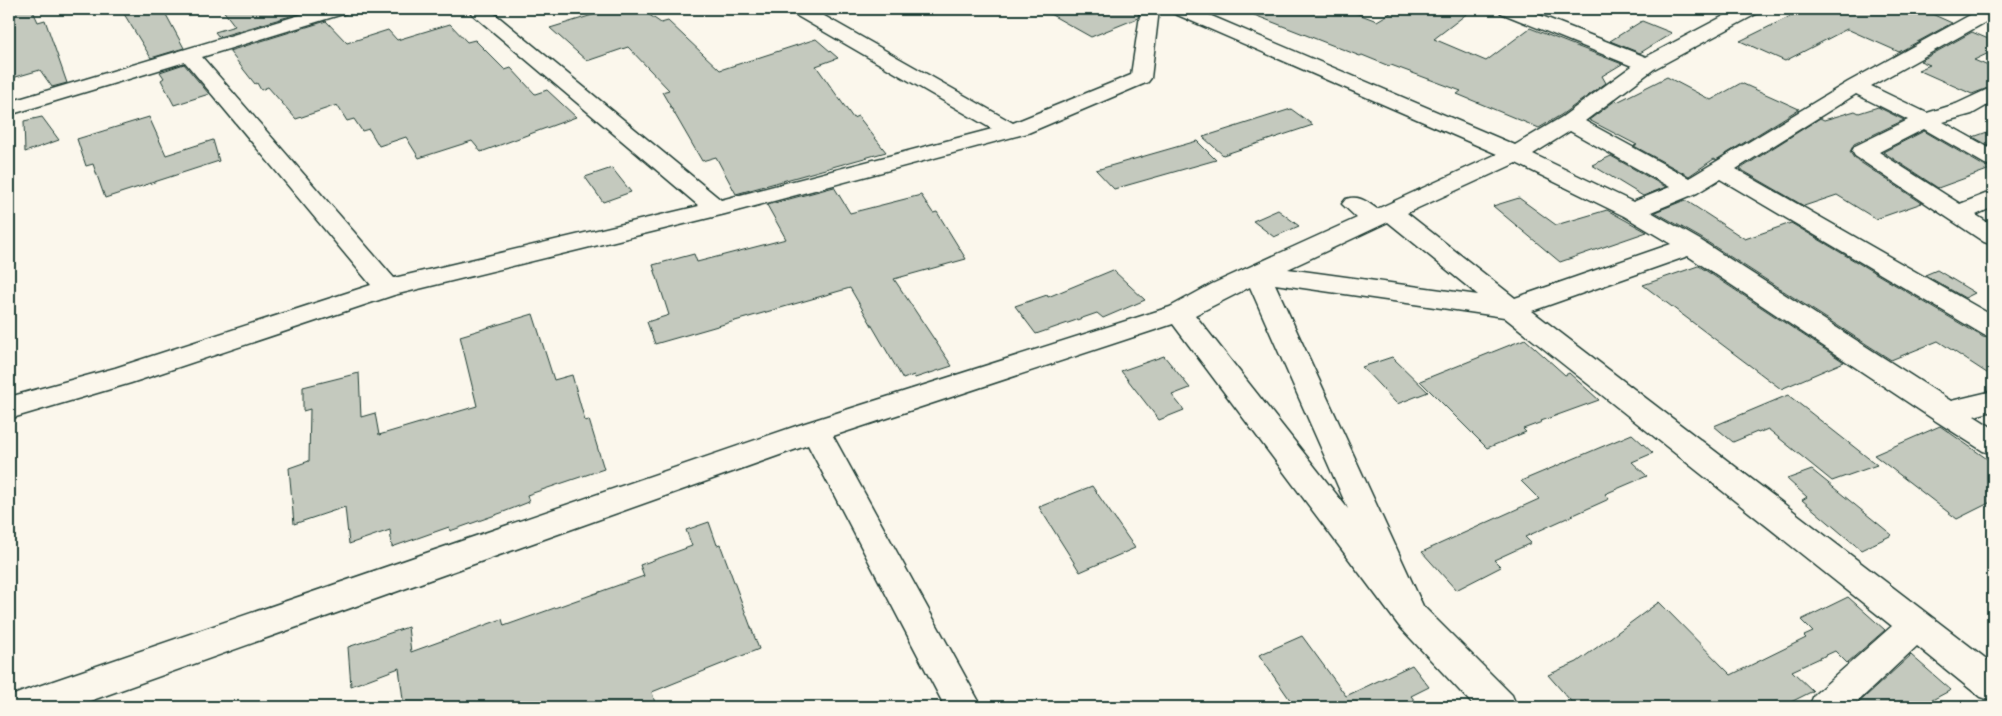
<svg xmlns="http://www.w3.org/2000/svg" width="2002" height="716" font-family="Sriracha,sans-serif">
	<rect width="100%" height="100%" fill="#fbf7ec"/>
	<filter id="ink" filterUnits="userSpaceOnUse"><feTurbulence type="fractalNoise" baseFrequency=".02" numOctaves="2"/><feDisplacementMap in="SourceGraphic" scale="10" xChannelSelector="R" yChannelSelector="G"/><feConvolveMatrix kernelMatrix="1 2 1 2 8 2 1 2 1" color-interpolation-filters="sRGB"/></filter>
	<g filter="url(#ink)">
		<g fill="#c4c9be" stroke="#1f3d34">
			<path d="M9,9H32L38,22L45,20L67,83L52,87L40,70L9,79Z"/>
			<path d="M121,9H163L184,48L151,58Z"/>
			<path d="M222,9H314L219,37L215,32L235,26Z"/>
			<path d="M612,9H641L661,23L668,21L720,70L816,39L838,58L816,66L853,118L858,116L886,152L736,194L716,157L702,161L662,92L669,90L628,47L587,61L550,28Z"/>
			<path d="M1041,9H1139L1138,18L1091,37Z"/>
			<path d="M1245,9H1345L1377,21L1397,9H1473L1434,39L1486,61L1530,28L1622,64L1602,76L1606,83L1561,115L1539,128L1457,94L1461,91L1391,65L1389,66L1362,55L1360,56L1244,11Z"/>
			<path d="M1800,9H1921L1952,23L1899,52L1847,29L1785,61L1740,41L1803,10Z"/>
			<path d="M326,21L347,43L388,30L397,40L450,24L467,42L475,40L505,70L511,68L535,94L547,90L576,117L481,152L472,141L419,158L406,137L379,146L369,129L362,131L354,119L347,121L337,105L296,119L268,87L261,90L257,83L255,84L229,51Z"/>
			<path d="M1642,21L1672,33L1640,53L1610,41Z"/>
			<path d="M1972,32L1993,41V51L1974,60L1993,68V86L1972,94L1918,70L1930,65L1920,61Z"/>
			<path d="M184,64L209,94L174,105L161,80L164,78L160,72Z"/>
			<path d="M1667,77L1711,100L1741,83L1799,109L1716,160L1714,159L1689,176L1634,146L1637,145L1589,120L1616,100L1617,102Z"/>
			<path d="M1878,107L1904,120L1854,144L1850,152L1854,158L1922,203L1876,219L1837,195L1804,206L1740,169L1820,118L1824,120L1855,111L1859,113Z"/>
			<path d="M1291,109L1313,125L1223,155L1203,137Z"/>
			<path d="M42,117L59,140L25,152L24,121Z"/>
			<path d="M149,117L166,155L213,140L219,161L105,198L93,164L86,166L77,139Z"/>
			<path d="M1993,130V148L1973,137Z"/>
			<path d="M1924,131L1984,166L1993,168L1938,188L1883,152Z"/>
			<path d="M1197,141L1216,160L1114,189L1096,170Z"/>
			<path d="M1611,156L1666,187L1643,196L1592,165Z"/>
			<path d="M612,168L631,192L603,202L585,177Z"/>
			<path d="M834,187L850,213L921,195L933,213L937,212L966,259L894,279L952,366L915,378L914,375L903,379L850,288L655,344L647,322L669,315L653,265L694,254L697,262L786,239L767,205Z"/>
			<path d="M1519,198L1556,225L1607,210L1647,232L1560,262L1493,206Z"/>
			<path d="M1685,200L1745,239L1791,223L1983,337L1992,339L1993,377L1938,341L1891,360L1701,238L1655,212Z"/>
			<path d="M1278,210L1299,226L1274,237L1253,221Z"/>
			<path d="M1698,266H1699L1844,362L1781,389L1643,285Z"/>
			<path d="M1113,270L1145,300L1103,318L1097,313L1036,334L1015,306L1047,295L1048,297Z"/>
			<path d="M1937,270L1975,293L1965,298L1925,275Z"/>
			<path d="M533,314L554,380L572,375L585,421L589,420L604,469L527,495L529,502L501,513L450,531L449,527L392,547L390,530L349,544L345,507L294,524L289,468L309,461L310,409L303,411V387L359,373L361,417L375,413L379,435L477,406L460,336Z"/>
			<path d="M1525,339L1565,375L1569,373L1599,400L1541,421L1542,422L1523,429L1526,432L1487,448L1420,381Z"/>
			<path d="M1164,356L1190,388L1172,395L1184,410L1159,420L1121,371Z"/>
			<path d="M1392,357L1428,392L1397,404L1362,367Z"/>
			<path d="M1788,395L1877,465L1832,481L1768,429L1758,433L1757,432L1733,442L1714,426Z"/>
			<path d="M1940,426L1993,463V501L1957,519L1874,455Z"/>
			<path d="M1632,434L1653,453L1632,462L1647,476L1605,494L1609,499L1525,537L1531,543L1494,560L1501,567L1456,590L1422,552L1539,499L1521,481Z"/>
			<path d="M1812,470L1892,535L1861,550L1802,500L1807,497L1787,479Z"/>
			<path d="M1092,486L1135,548L1080,572L1039,507Z"/>
			<path d="M709,522L717,545L720,544L759,649L652,692L656,707H404L399,668L351,686L348,647L408,627L411,652L502,619L504,626L644,576L640,565L692,546L686,530Z"/>
			<path d="M1848,597L1885,630L1847,663L1835,651L1792,671L1813,691L1781,707H1576L1548,675L1577,662L1659,602L1731,675L1806,638L1804,636L1813,632L1801,620Z"/>
			<path d="M1302,636L1346,696L1412,665L1429,687L1411,696L1420,707H1295L1259,655Z"/>
			<path d="M1911,655L1951,690L1919,707H1854Z"/>
		</g>
		<g fill="none" stroke-linecap="round" stroke-linejoin="round">
			<defs>
				<g id="minor">
					<path d="M320,9H348L346,13L202,57L394,278L699,206L471,13L469,9H489L721,200L992,129L792,13L790,9H812L1013,123L1131,75L1141,9H1159L1151,78L1148,82L1028,133L725,214L394,295L131,383L9,419V397L115,368L371,285L185,62L9,115V102Z"/>
					<path d="M1171,9H1195L1515,145L1562,117L1632,66L1501,13L1499,9H1524L1646,57L1737,9H1760L1758,13L1654,69L1585,121L1689,178L1848,82L1981,9H1993V18L1871,86L1927,113L1956,104L1986,90L1993,88V102L1972,114L1943,122L1993,150V166L1985,164L1924,129L1879,152L1960,204L1993,191V207L1976,215L1993,226V245L1984,242L1855,156L1852,151L1855,146L1908,120L1856,94L1736,169L1993,316V337L1984,335L1720,179L1697,193L1651,212L1700,240L1951,401L1993,391V411L1974,416L1993,428V454L1983,451L1936,421L1688,256L1532,311L1993,664V701L1980,697L1917,646L1852,707H1809L1814,695L1892,626L1504,317L1275,284L1423,606L1512,695L1517,707H1475L1399,626L1173,324L833,436L982,707H945L808,445L73,707H9L14,695L27,690L805,423L1170,307L1212,284L1357,218L1342,204L1346,199C1359,195 1366,201 1377,209L1497,154L1173,13ZM1570,131L1670,187L1633,202L1533,154ZM1516,163L1624,216L1671,244L1515,298L1407,213ZM1388,222L1478,295L1288,269ZM1250,287L1348,509L1195,315Z"/>
				</g>
			</defs>
			<use href="#minor" stroke="#1f3d34" stroke-width="3"/>
			<use href="#minor" fill="#fbf7ec" fill-rule="evenodd"/>
		</g>
	</g>
	<rect width="2002" height="716" fill="none" stroke="#fbf7ec" stroke-width="30"/>
	<rect x="15" y="15" width="1972" height="686" fill="none" stroke="#1f3d34" stroke-width="2" filter="url(#ink)"/>
</svg>
